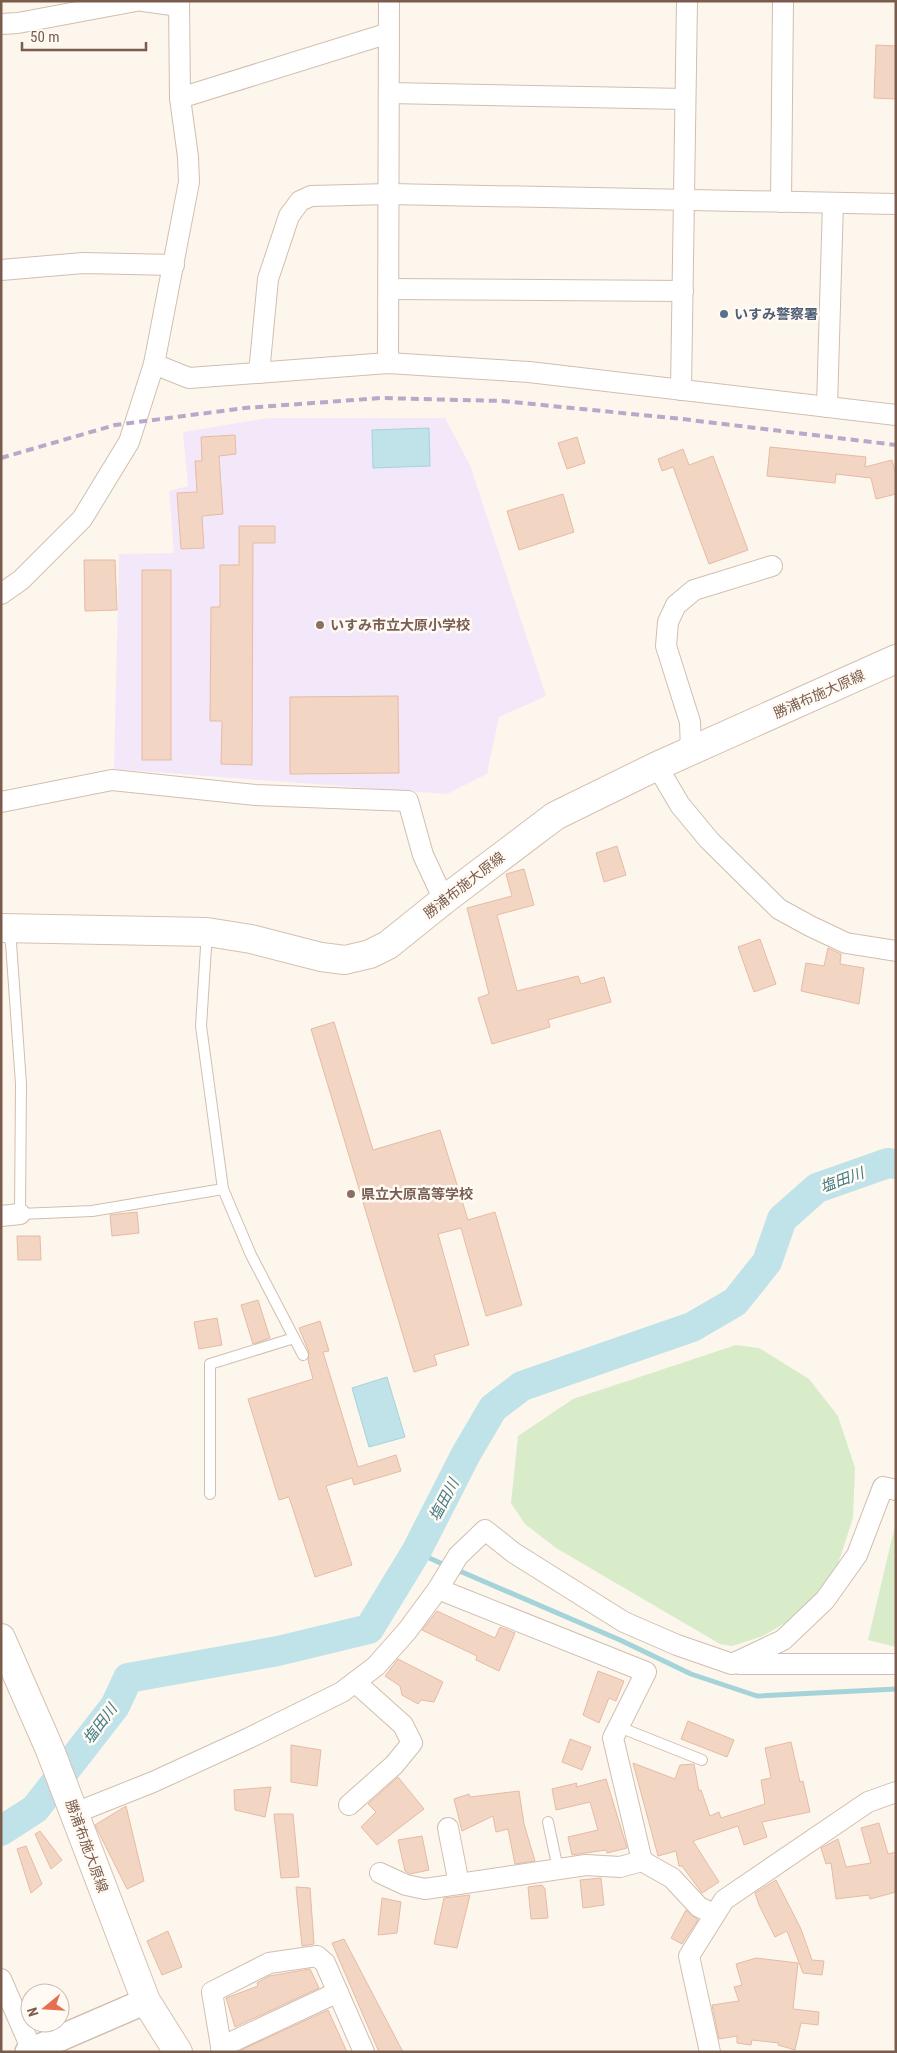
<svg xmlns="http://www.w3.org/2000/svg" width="897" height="2053" font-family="'Roboto Condensed','Noto Sans JP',sans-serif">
	<rect width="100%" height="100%" fill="#fdf6ec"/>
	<path fill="#f3e8fa" d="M269,418H445L470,465L546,696L499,717L487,774L447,794L114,769L119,554L174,553L169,491L188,486L183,432Z"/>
	<g fill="#d8ecc9">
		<path d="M736,1345L759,1348L809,1379L838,1416L855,1468L853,1518L834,1576L795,1617L763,1636L732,1646L720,1644L556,1548L525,1524L511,1503L518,1436L573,1399Z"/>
		<path d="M896,1521V1647L868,1640Z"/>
	</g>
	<g fill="#bfe3e8" stroke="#a5d3da">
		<path d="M429,428L430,466L373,468L372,430Z"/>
		<path d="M387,1377L405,1437L369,1447L352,1388Z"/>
	</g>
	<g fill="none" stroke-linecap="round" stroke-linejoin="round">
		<g stroke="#a5d3da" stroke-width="5">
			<path d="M416,1552L447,1566"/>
			<path d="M455,1569L620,1640L691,1674L757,1696L896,1689"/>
		</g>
		<path stroke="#bfe3e8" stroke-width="30" d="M1,1831L35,1809L115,1706L128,1678L278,1651L369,1629L416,1552L466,1454L493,1408L522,1386L692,1327L735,1302L767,1262L782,1219L817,1188L888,1163L896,1164"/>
	</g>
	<g fill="#f3d5c3" stroke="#e6bba3">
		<path d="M876,45L896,46V99L874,98Z"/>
		<path d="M235,435L236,454L219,456L223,514L202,516L204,548L181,549L177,493L197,492L195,461H202L201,437Z"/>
		<path d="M577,437L585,463L567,469L558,443Z"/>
		<path d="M770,447L866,457L865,467L892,460L896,475V494L876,499L871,478L836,474L835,483L767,476Z"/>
		<path d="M683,449L689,465L713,456L748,550L709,564L673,467L662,471L658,459Z"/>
		<path d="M563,494L574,532L519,550L507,511Z"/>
		<path d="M239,526H275V543H253L252,765L221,764L222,721H210L211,607H220V565H239Z"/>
		<path d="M84,560H115L117,610L85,611Z"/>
		<rect x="142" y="570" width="29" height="190"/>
		<path d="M398,696L399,773L290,774V697Z"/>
		<path d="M617,846L626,875L604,882L596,853Z"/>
		<path d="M524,869L534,905L497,915L517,991L578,976L581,984L604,977L611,1002L548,1020L550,1027L492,1044L478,998L489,994L467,908L512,896L506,874Z"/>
		<path d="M760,939L776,984L754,992L738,947Z"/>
		<path d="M828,948L841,954L840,964L864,968L859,1004L801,991L806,963L824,966Z"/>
		<path d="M334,1022L373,1150L440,1130L468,1220L495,1212L522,1305L486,1316L461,1228L438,1234L469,1345L434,1355L437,1365L414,1372L311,1029Z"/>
		<path d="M137,1212L139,1233L112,1236L110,1215Z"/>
		<path d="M17,1236H40L41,1260H18Z"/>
		<path d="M258,1300L270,1338L253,1344L241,1305Z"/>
		<path d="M217,1318L222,1345L199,1349L194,1322Z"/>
		<path d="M320,1321L329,1351L323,1352L358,1467L396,1455L401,1471L354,1485L352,1478L326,1486L352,1565L315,1577L289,1497L279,1500L248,1399L313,1379L308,1360L309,1352L299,1328Z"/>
		<path d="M437,1611L495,1638L500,1627L515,1633L499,1671L476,1660L477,1656L422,1630Z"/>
		<path d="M398,1659L443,1682L434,1702L421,1700L418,1704L402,1695L400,1686L385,1676Z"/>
		<path d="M598,1671L624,1681L616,1701L609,1698L599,1723L583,1715Z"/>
		<path d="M688,1721L734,1740L727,1757L681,1739Z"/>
		<path d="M570,1739L591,1747L582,1770L562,1762Z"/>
		<path d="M791,1742L800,1782L803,1781L810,1812L762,1822L767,1837L744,1845L738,1826L693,1841L719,1882L702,1893L682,1866H679L676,1851L658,1856L633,1763L675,1779L680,1765L694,1764L699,1791L701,1790L710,1816L719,1812L721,1818L765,1804L761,1780L771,1778L765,1748Z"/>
		<path d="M291,1745L321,1750L317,1786L291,1782Z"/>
		<path d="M398,1777L424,1809L377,1845L361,1827L376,1812L368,1804Z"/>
		<path d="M606,1779L627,1848L607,1853L606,1850L572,1855L568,1837L598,1830L590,1802L556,1810L552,1789L577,1783L576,1787Z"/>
		<path d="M271,1787L265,1817L235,1810L234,1790Z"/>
		<path d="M519,1791L524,1824L535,1861L515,1864L508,1829L496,1832L493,1816L462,1831L454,1799L469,1794L470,1797Z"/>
		<path d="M126,1806L144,1881L127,1889L95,1825Z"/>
		<path d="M274,1814H293L299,1877L281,1878Z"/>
		<path d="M879,1823L888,1854L896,1852V1892L870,1899L869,1895L836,1899L831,1863L826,1864L821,1848L838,1839L846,1867L871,1863L861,1828Z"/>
		<path d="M40,1831L62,1860L51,1869L35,1834Z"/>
		<path d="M422,1836L429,1870L410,1874L405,1871L398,1840Z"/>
		<path d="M26,1846L42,1884L31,1893L17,1849Z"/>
		<path d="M601,1878L604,1905L583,1908L580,1880Z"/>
		<path d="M776,1880L801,1929L812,1960L824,1961L822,1975L803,1973L787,1931L775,1937L759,1905L755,1893Z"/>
		<path d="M542,1885L545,1889L548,1918L531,1919L528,1887Z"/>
		<path d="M296,1887L310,1888L314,1944L302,1946Z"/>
		<path d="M470,1895L457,1948L434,1944L444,1898Z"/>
		<path d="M382,1898L401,1902L397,1933L378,1935Z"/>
		<path d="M686,1910L698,1920L682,1944L671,1938Z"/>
		<path d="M168,1931L182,1967L162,1975L147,1941Z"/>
		<path d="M344,1939L403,2052H379L332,1943Z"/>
		<path d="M756,1958L798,1963L793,2009L819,2012L818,2025L801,2023L795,2050L778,2045L779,2043L752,2040L751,2045L737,2043V2036L719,2039L712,2005L739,2001L734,1987L742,1985L736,1964Z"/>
		<path d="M310,1969L319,1988L235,2027L226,1998L258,1986L257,1983L269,1976Z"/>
		<path d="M328,2010L347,2052H242L241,2050Z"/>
	</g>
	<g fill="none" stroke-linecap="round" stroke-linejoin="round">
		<defs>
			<g id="service">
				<path d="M5,929L11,943L21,1084L20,1214L92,1211L223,1189L201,1026L207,932"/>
				<path d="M223,1189L251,1255L303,1355"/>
				<path d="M210,1494V1364L294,1338"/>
				<path d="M619,1727L702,1760"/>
				<path d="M548,1822L558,1869"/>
			</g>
			<g id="minor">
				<path d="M143,1L179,6"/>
				<path d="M1,24L18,23L136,1"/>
				<path d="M389,93L685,99"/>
				<path d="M180,98L389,33"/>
				<path d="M781,202L783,1"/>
				<path d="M1,270L83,263L174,265"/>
				<path d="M389,289L683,291"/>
				<path d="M388,363L389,1"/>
				<path d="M154,364L189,378L388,363L529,372L896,415"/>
				<path d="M259,373L268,279L289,216L300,201L311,196L389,194L896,204"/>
				<path d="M681,390L687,1"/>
				<path d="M827,407L833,203"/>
				<path d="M1,594L21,580L82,519L129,442L154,364L189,182L188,157L180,98L179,1"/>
				<path d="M691,752L690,722L666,646L668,622L676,605L694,590L772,566"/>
				<path d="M657,766L680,805L709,840L779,909L810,926L846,943L896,951"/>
				<path d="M1,802L112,780L256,795L408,801L423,855L444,900"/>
				<path d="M1,1216L20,1214"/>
				<path d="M739,1664H896"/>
				<path d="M349,1805L394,1765L412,1743L403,1725L355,1682"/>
				<path d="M75,1813L153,1782L249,1738L342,1692L376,1666L407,1631L438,1589L458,1556L485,1530L514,1553L624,1622L677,1645L732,1664L783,1640L825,1600L857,1555L883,1487L896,1490"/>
				<path d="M448,1828L459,1884"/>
				<path d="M642,1861L672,1878L699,1907L714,1914"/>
				<path d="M380,1873L406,1885L425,1889L586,1865L620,1867L642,1861L613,1738L646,1672L438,1589"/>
				<path d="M1,1979L32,2050"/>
				<path d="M221,2047L338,1992"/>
				<path d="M222,2052L212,1992L269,1963L317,1956L325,1963L364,2052"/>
				<path d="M710,2052L689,1956L724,1900L868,1802L896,1792"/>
			</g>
			<path id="tertiary" d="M28,2052L146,2001"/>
			<g id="secondary">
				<path d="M1,928L207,932L251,939L321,957L345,960L370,954L388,945L444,900L555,816L657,766L896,659"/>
				<path d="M1,1638L50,1750L146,2001L178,2052"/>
			</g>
		</defs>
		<use href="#service" stroke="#d1beb0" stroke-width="12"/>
		<use href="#minor" stroke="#d1beb0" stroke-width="22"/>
		<use href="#tertiary" stroke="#d1beb0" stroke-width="28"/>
		<use href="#secondary" stroke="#d6c0b0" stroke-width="30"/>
		<use href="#service" stroke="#fff" stroke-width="10"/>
		<use href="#minor" stroke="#fff" stroke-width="20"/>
		<use href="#tertiary" stroke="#fff" stroke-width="25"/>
		<use href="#secondary" stroke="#fff" stroke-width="28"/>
		<path stroke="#b9a8c9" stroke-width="4" stroke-dasharray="8 5" stroke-linecap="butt" d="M1,458L115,425L245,408L381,398L502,401L682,419L896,445"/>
	</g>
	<circle fill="#5c6f8a" stroke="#fffaf3" stroke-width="2" cx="724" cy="314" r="5"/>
	<g fill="#8d6e63" stroke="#fffaf3" stroke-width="2">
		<circle cx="320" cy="625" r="5"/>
		<circle cx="351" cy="1194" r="5"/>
	</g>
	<g text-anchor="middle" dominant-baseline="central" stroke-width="5" stroke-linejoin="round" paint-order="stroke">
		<g font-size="14" font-weight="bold" fill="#4e5e75" stroke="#fffaf3" text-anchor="start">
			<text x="734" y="314">いすみ警察署</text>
		</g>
		<g font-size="14" font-weight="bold" fill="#785e54" stroke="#fffaf3" text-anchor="start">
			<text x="330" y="625">いすみ市立大原小学校</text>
			<text x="361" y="1194">県立大原高等学校</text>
		</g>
		<g font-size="14" fill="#7a5c4d" stroke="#fffaf3">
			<text transform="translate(819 694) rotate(-24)">勝浦布施大原線</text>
			<text transform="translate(464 885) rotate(-38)">勝浦布施大原線</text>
			<text transform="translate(87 1846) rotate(70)">勝浦布施大原線</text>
		</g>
		<g font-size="15" font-style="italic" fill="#437c86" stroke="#fffaf3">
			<text transform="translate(842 1180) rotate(-20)">塩田川</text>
			<text transform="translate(444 1500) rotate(-62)">塩田川</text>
			<text transform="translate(100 1724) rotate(-53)">塩田川</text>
		</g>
	</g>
	<rect width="897" height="2053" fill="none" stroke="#7a5c4d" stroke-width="5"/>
	<g transform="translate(45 2008) rotate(252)"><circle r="24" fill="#fffaf3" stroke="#cabbb1"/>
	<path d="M0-4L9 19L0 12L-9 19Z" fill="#e76f51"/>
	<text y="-8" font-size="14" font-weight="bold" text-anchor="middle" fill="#7a5c4d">N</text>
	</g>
	<path d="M22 42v8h124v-8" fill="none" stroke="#7a5c4d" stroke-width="2.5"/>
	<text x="30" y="42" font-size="15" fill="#7a5c4d" stroke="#fffaf3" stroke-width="4" paint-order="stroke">50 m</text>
</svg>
